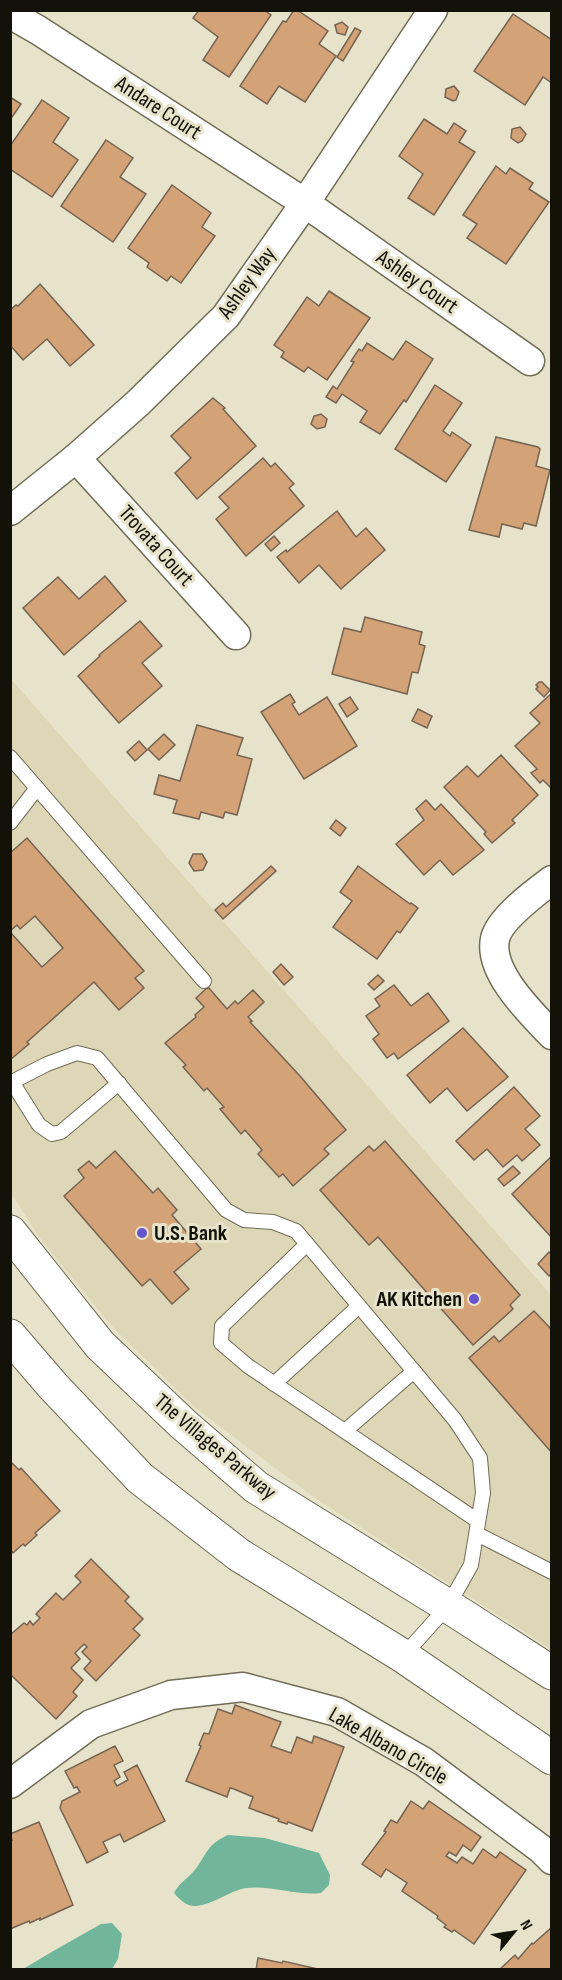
<svg xmlns="http://www.w3.org/2000/svg" width="562" height="1980" font-family="'Sofia Sans Condensed',sans-serif">
	<rect width="100%" height="100%" fill="#e7e3ca"/>
	<path fill="#ddd7b7" d="M10,678L551,1295V1649L318,1500L198,1410L115,1330L39,1237L11,1193Z"/>
	<g fill="#71b69b">
		<path d="M228,1835L265,1838L319,1853L330,1875L329,1885L321,1893C296,1896 273,1885 246,1888C229,1891 214,1904 197,1906C187,1907 180,1900 174,1893C179,1883 186,1880 193,1872C208,1855 204,1846 228,1835Z"/>
		<path d="M112,1923L122,1934L118,1959L112,1969H23L55,1950L101,1924Z"/>
	</g>
	<g fill="#d3a377" stroke="#756353" stroke-width="1.5">
		<path d="M199,10H264L271,15L229,77L203,60L218,37L193,18Z"/>
		<path d="M294,10H297L328,31L319,44L336,56L305,102L279,86L267,104L240,86L283,21L286,22Z"/>
		<path d="M513,14L552,40V83L543,77L525,105L474,71Z"/>
		<path d="M342,22L348,27L345,35L337,33L335,25Z"/>
		<path d="M355,28L361,31L343,61L337,57Z"/>
		<path d="M454,86L459,92L456,100L453,101L445,97L446,89Z"/>
		<path d="M10,97L21,104L10,120Z"/>
		<path d="M42,100L69,118L53,142L78,160L52,197L10,169V146Z"/>
		<path d="M424,119L447,134L454,123L466,131L459,142L475,152L434,215L408,198L423,174L399,156Z"/>
		<path d="M520,127L526,134L522,141L518,143L511,138L512,129Z"/>
		<path d="M106,140L133,158L120,177L146,194L113,242L61,206Z"/>
		<path d="M496,166L506,174L510,168L533,183L529,189L549,202L506,264L467,238L477,224L463,215Z"/>
		<path d="M172,185L211,213L202,227L215,236L181,283L171,276L167,281L147,267L149,263L128,248Z"/>
		<path d="M40,284L94,345L70,366L47,339L23,360L10,345V310L16,305L18,306Z"/>
		<path d="M329,291L370,318L327,380L308,367L304,372L281,357L284,352L274,345L307,297L319,306Z"/>
		<path d="M406,341L433,359L406,402L404,400L380,434L360,422L367,411L342,394L336,403L326,397L333,386L337,389L354,362L351,361L359,349L362,351L367,343L393,360Z"/>
		<path d="M435,385L462,403L443,431L450,436L452,432L471,445L446,482L395,449Z"/>
		<path d="M213,398L225,408L223,409L256,446L197,499L175,473L191,458L171,436Z"/>
		<path d="M321,414L327,419L325,427L317,429L311,424L314,416Z"/>
		<path d="M496,437L538,447L540,449L536,466L550,470L536,526L524,523L522,529L502,524L499,537L469,530Z"/>
		<path d="M263,458L271,467L275,463L294,484L289,488L304,506L246,556L216,519L229,508L219,497Z"/>
		<path d="M337,511L356,537L366,528L385,550L341,589L319,565L299,583L277,557L286,550L287,552Z"/>
		<path d="M274,536L280,543L271,551L265,544Z"/>
		<path d="M105,576L126,601L64,655L23,608L58,577L79,599Z"/>
		<path d="M365,617L422,632L419,644L425,646L418,673L412,672L407,694L332,674L344,628L361,632Z"/>
		<path d="M140,621L162,646L142,663L162,686L119,723L78,676L100,656L99,655Z"/>
		<path d="M539,682H542L550,690L544,697L536,689L538,687L536,685Z"/>
		<path d="M552,693V789L543,780L540,783L531,773L537,769L515,746L540,723L530,713Z"/>
		<path d="M290,694L295,702L292,704L299,715L327,697L357,746L304,779L261,712Z"/>
		<path d="M350,697L358,709L347,717L339,704Z"/>
		<path d="M418,709L432,716L427,728L412,721Z"/>
		<path d="M197,725L243,738L237,755L252,759L237,815L225,812L223,818L201,812L199,819L173,813L177,800L154,794L159,775L180,781Z"/>
		<path d="M164,734L175,745L159,760L148,749Z"/>
		<path d="M139,741L147,750L135,761L127,752Z"/>
		<path d="M501,755L538,795L512,820L515,823L492,843L484,834L486,832L444,787L467,766L478,777Z"/>
		<path d="M426,800L435,810L441,804L484,850L453,875L440,860L424,875L396,844L424,820L416,809Z"/>
		<path d="M336,820L346,828L340,836L330,828Z"/>
		<path d="M27,838L144,971L135,978L144,988L119,1010L94,982L27,1042L29,1044L10,1060V932L42,967L63,948L35,916L20,929L17,925L10,931V853Z"/>
		<path d="M193,854H202L207,862L203,870L194,871L189,863Z"/>
		<path d="M271,866L276,871L223,919L215,910L223,903L226,907Z"/>
		<path d="M358,866L410,904L411,903L418,908L400,933L397,931L377,959L333,927L352,901L340,892Z"/>
		<path d="M281,964L293,977L284,985L273,972Z"/>
		<path d="M378,975L384,981L374,990L368,984Z"/>
		<path d="M394,985L411,1006L428,993L449,1021L398,1059L394,1053L387,1058L373,1039L379,1034L366,1016L380,1006L375,999Z"/>
		<path d="M208,987L227,1009L235,1001L238,1004L253,990L264,1002L248,1017L252,1021L250,1022L300,1076L346,1130L324,1149L329,1154L293,1186L283,1174L279,1177L258,1154L262,1150L245,1130L241,1134L220,1109L224,1107L207,1088L204,1091L183,1067L186,1065L165,1043L196,1017L195,1015L204,1007L196,998Z"/>
		<path d="M463,1028L508,1077L467,1111L447,1088L430,1103L407,1075Z"/>
		<path d="M514,1087L540,1116L525,1129L540,1145L522,1161L517,1155L503,1167L487,1149L474,1160L456,1141Z"/>
		<path d="M385,1141L520,1295L510,1305L513,1309L473,1345L378,1237L369,1245L320,1190L369,1146L374,1151Z"/>
		<path d="M115,1151L153,1193L158,1188L177,1210L172,1215L201,1249L174,1272L189,1289L172,1304L150,1279L142,1286L64,1196L84,1178L78,1170L89,1161L96,1168Z"/>
		<path d="M552,1156V1238L512,1194Z"/>
		<path d="M513,1166L520,1173L504,1186L498,1179Z"/>
		<path d="M549,1252L552,1254V1274L549,1276L538,1264Z"/>
		<path d="M534,1311L552,1330V1453L469,1358L494,1336L499,1342Z"/>
		<path d="M10,1461L19,1470L21,1468L60,1511L35,1533L37,1535L25,1546L23,1544L13,1553L10,1549Z"/>
		<path d="M91,1559L129,1597L125,1601L143,1619L133,1629L140,1635L96,1681L84,1669L91,1661L82,1652L87,1647L84,1644L75,1653L80,1659L71,1668L83,1680L73,1692L77,1696L56,1719L10,1674V1635L24,1623L27,1625L30,1621L33,1625L40,1618L36,1614L56,1593L63,1600L81,1582L75,1576Z"/>
		<path d="M235,1705L281,1722L271,1746L291,1753L297,1737L312,1743L314,1736L344,1747L312,1831L288,1822L287,1824L278,1821L279,1819L249,1808L253,1797L234,1789L230,1788L227,1797L186,1781L201,1746L199,1745L204,1733L209,1734L218,1709L232,1714Z"/>
		<path d="M115,1746L123,1761L114,1765L120,1777L114,1781L117,1786L128,1780L124,1772L137,1765L165,1821L124,1842L120,1834L103,1842L108,1852L87,1863L60,1808L62,1801L80,1792L77,1787L74,1788L65,1771Z"/>
		<path d="M411,1801L423,1809L429,1801L481,1837L471,1851L463,1845L456,1856L449,1852L446,1856L457,1863L462,1857L473,1864L483,1849L496,1858L500,1852L526,1870L474,1944L454,1930L452,1932L444,1927L446,1925L437,1918L438,1916L402,1891L407,1883L386,1869L381,1877L362,1864L386,1832L384,1831L391,1820L397,1823Z"/>
		<path d="M39,1822L73,1905L40,1920V1918L30,1923L29,1921L10,1929V1841L12,1840L10,1834Z"/>
		<path d="M551,1928L552,1970L500,1969L515,1955L518,1959L532,1943L533,1944Z"/>
		<path d="M258,1958L282,1963L283,1961L322,1970H256Z"/>
	</g>
	<g fill="none" stroke-linecap="round" stroke-linejoin="round">
		<defs>
			<g id="lane">
				<path d="M10,757L204,981"/>
				<path d="M10,823L37,788"/>
				<path d="M12,1082L39,1125L52,1134L61,1132L119,1083"/>
				<path d="M10,1083L47,1064L77,1053L97,1058L226,1210L244,1220L273,1222L296,1231L455,1420L480,1458L483,1493L471,1565L448,1606L403,1656"/>
				<path d="M307,1244L222,1326L221,1343L248,1366L478,1521"/>
				<path d="M274,1384L359,1306"/>
				<path d="M345,1431L414,1371"/>
				<path d="M477,1534L552,1572"/>
			</g>
			<g id="street">
				<path d="M10,14L38,30L305,203L530,361"/>
				<path d="M76,458L236,635"/>
				<path d="M10,511L76,458L138,403L226,316L305,203L433,10"/>
				<path d="M552,880C536,892 499,919 495,939C488,972 531,1013 552,1035"/>
				<path d="M10,1784L91,1724L171,1695L243,1687L337,1712L424,1762L541,1849L552,1860"/>
			</g>
			<g id="secondary">
				<path d="M10,1232L100,1345L183,1424L256,1487L448,1606L552,1673"/>
				<path d="M10,1336L53,1386L140,1478L239,1555L403,1656L552,1758"/>
			</g>
		</defs>
		<use href="#lane" stroke="#706c56" stroke-width="16"/>
		<use href="#street" stroke="#706c56" stroke-width="31"/>
		<use href="#secondary" stroke="#706c56" stroke-width="35"/>
		<use href="#lane" stroke="#fff" stroke-width="14"/>
		<use href="#street" stroke="#fff" stroke-width="28"/>
		<use href="#secondary" stroke="#fff" stroke-width="33"/>
	</g>
	<g fill="#6853cc" stroke="#e7e3ca" stroke-width="2">
		<circle cx="142" cy="1233" r="6"/>
		<circle cx="474" cy="1299" r="6"/>
	</g>
	<g text-anchor="middle" dominant-baseline="central" stroke-width="6" stroke-linejoin="round" paint-order="stroke">
		<g font-size="22" fill="#131209" stroke="#e7e3ca">
			<text transform="translate(158 108) rotate(33)">Andare Court</text>
			<text transform="translate(417 282) rotate(35)">Ashley Court</text>
			<text transform="translate(247 283) rotate(-54)">Ashley Way</text>
			<text transform="translate(156 546) rotate(48)">Trovata Court</text>
			<text transform="translate(215 1447) rotate(40)">The Villages Parkway</text>
			<text transform="translate(388 1746) rotate(30)">Lake Albano Circle</text>
		</g>
		<g font-size="22" font-weight="bold" fill="#131209" stroke="#e7e3ca" text-anchor="start">
			<text x="154" y="1233">U.S. Bank</text>
			<text x="462" y="1299" text-anchor="end">AK Kitchen</text>
		</g>
	</g>
	<rect width="562" height="1980" fill="none" stroke="#131209" stroke-width="24"/>
	<g transform="translate(514 1932) rotate(60)" stroke="#e7e3ca" stroke-width="4.5" paint-order="stroke">
	<path d="M0-4.5L10 22L0 15L-10 22Z" fill="#131209"/>
	<text y="-9" font-size="16" font-weight="bold" text-anchor="middle" fill="#131209">N</text>
	</g>
</svg>
